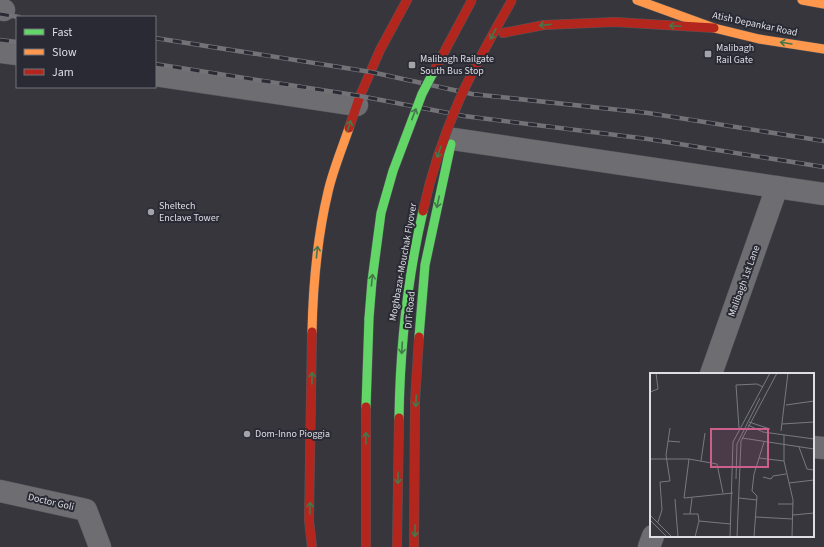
<svg xmlns="http://www.w3.org/2000/svg" width="824" height="547" font-family="'Source Sans 3',sans-serif">
	<rect width="100%" height="100%" fill="#36363c"/>
	<g fill="none" stroke-linecap="round" stroke-linejoin="round">
		<defs>
			<g id="street">
				<path d="M0,9L4,10"/>
				<path d="M0,52L17,54"/>
				<path d="M155,75L357,105"/>
				<path d="M453,139L824,194"/>
				<path d="M711,374L777,187"/>
				<path d="M813,447L824,448"/>
				<path d="M0,491L86,510L100,547"/>
				<path d="M649,547L653,536"/>
			</g>
			<g id="fast">
				<path d="M419,337L425,265L451,144"/>
				<path d="M366,407L369,318"/>
			</g>
			<g id="slow">
				<path d="M637,0L714,28L759,39L824,49"/>
				<path d="M802,0L824,4"/>
				<path d="M312,332C313,285 317,238 328,192C333,170 342,149 349,128"/>
			</g>
			<g id="jam">
				<path d="M503,33L544,25L615,22L714,28"/>
				<path d="M349,128L360,96L380,50L407,0"/>
				<path d="M312,547L309,520L312,332"/>
				<path d="M366,547V407"/>
				<path d="M414,547L415,401L419,337"/>
			</g>
		</defs>
		<use href="#street" stroke="#54555a" stroke-width="23"/>
		<use href="#fast" stroke="#54555a" stroke-width="10"/>
		<use href="#slow" stroke="#54555a" stroke-width="10"/>
		<use href="#jam" stroke="#54555a" stroke-width="10"/>
		<use href="#street" stroke="#6d6d72" stroke-width="22"/>
		<use href="#fast" stroke="#63d668" stroke-width="9"/>
		<use href="#slow" stroke="#ff974d" stroke-width="9"/>
		<use href="#jam" stroke="#b3261e" stroke-width="9"/>
		<defs>
			<g id="rail">
				<path d="M0,14L19,17"/>
				<path d="M155,38L371,72L472,94L648,113L824,141"/>
				<path d="M0,40L17,42"/>
				<path d="M155,64L360,96L464,116L648,139L824,167"/>
			</g>
		</defs>
		<use href="#rail" stroke="#727277" stroke-width="4.5"/>
		<use href="#rail" stroke="#2a2a34" stroke-width="3" stroke-dasharray="9" stroke-linecap="butt"/>
		<defs>
			<g id="fast-bridge">
				<path d="M369,318L372,281L381,213L393,171L422,94L434,71"/>
				<path d="M399,418C400,349 407,280 423,211"/>
			</g>
			<g id="jam-bridge">
				<path d="M434,71L472,0"/>
				<path d="M423,211C431,174 443,138 458,103C473,68 493,34 512,0"/>
				<path d="M397,547L399,418"/>
			</g>
		</defs>
		<use href="#fast-bridge" stroke="#54555a" stroke-width="10" stroke-linecap="butt"/>
		<use href="#jam-bridge" stroke="#54555a" stroke-width="10" stroke-linecap="butt"/>
		<use href="#fast-bridge" stroke="#63d668" stroke-width="9"/>
		<use href="#jam-bridge" stroke="#b3261e" stroke-width="9"/>
	</g>
	<defs><path id="oneway-shaft" d="M-6 0H5M1.5-3L5.5 0L1.5 3" fill="none" stroke-width="1.6" stroke-linecap="round" stroke-linejoin="round"/></defs>
	<g stroke="#44774b">
		<use href="#oneway-shaft" transform="translate(545 25) rotate(174)"/>
		<use href="#oneway-shaft" transform="translate(675 26) rotate(-177)"/>
		<use href="#oneway-shaft" transform="translate(493 34) rotate(119)"/>
		<use href="#oneway-shaft" transform="translate(786 43) rotate(-171)"/>
		<use href="#oneway-shaft" transform="translate(414 114) rotate(-69)"/>
		<use href="#oneway-shaft" transform="translate(349 126) rotate(-71)"/>
		<use href="#oneway-shaft" transform="translate(439 152) rotate(108)"/>
		<use href="#oneway-shaft" transform="translate(438 202) rotate(102)"/>
		<use href="#oneway-shaft" transform="translate(317 252) rotate(-84)"/>
		<use href="#oneway-shaft" transform="translate(372 280) rotate(-84)"/>
		<use href="#oneway-shaft" transform="translate(402 348) rotate(93)"/>
		<use href="#oneway-shaft" transform="translate(312 378) rotate(-89)"/>
		<use href="#oneway-shaft" transform="translate(416 401) rotate(92)"/>
		<use href="#oneway-shaft" transform="translate(366 438) rotate(-90)"/>
		<use href="#oneway-shaft" transform="translate(398 478) rotate(91)"/>
		<use href="#oneway-shaft" transform="translate(310 508) rotate(-89)"/>
		<use href="#oneway-shaft" transform="translate(415 531) rotate(91)"/>
	</g>
	<g fill="#a3a4aa" stroke="#2a2a34" stroke-width="1.5">
		<rect x="704" y="50" width="8" height="8" rx="2"/>
		<rect x="408" y="61" width="8" height="8" rx="2"/>
		<circle cx="151" cy="212" r="4"/>
		<circle cx="247" cy="434" r="4"/>
	</g>
	<g text-anchor="middle" dominant-baseline="central" stroke-width="4" stroke-linejoin="round" paint-order="stroke">
		<g font-size="10" fill="#dedfe5" stroke="#2a2a34">
			<text transform="translate(755 24) rotate(12)">Atish Depankar Road</text>
			<text transform="translate(403 262) rotate(-80)">Moghbazar-Mouchak Flyover</text>
			<text transform="translate(744 281) rotate(-70)">Malibagh 1st Lane</text>
			<text transform="translate(410 310) rotate(-85)">DIT Road</text>
			<text transform="translate(51 502) rotate(13)">Doctor Goli</text>
		</g>
		<g font-size="10" fill="#dedfe5" stroke="#2a2a34" text-anchor="start">
			<text x="716" y="48">Malibagh<tspan x="716" dy="12">Rail Gate</tspan></text>
			<text x="420" y="59">Malibagh Railgate<tspan x="420" dy="12">South Bus Stop</tspan></text>
			<text x="159" y="206">Sheltech<tspan x="159" dy="12">Enclave Tower</tspan></text>
			<text x="255" y="434">Dom-Inno Pioggia</text>
		</g>
	</g>
	<g transform="translate(650 373)">
		<rect width="164" height="164" fill="#36363c"/>
		<path fill="none" stroke="#797a80" stroke-width="1" d="M0,19L8,16L6,0M136,32L164,28M99,49L120,56M132,51L164,49M98,52L113,59L164,66M89,55L86,12L107,11L113,14M131,58L138,0M134,62V88L143,127L142,164M92,65L164,76M18,68L30,69M149,74L157,96L164,97M109,85L134,88M0,86H39M51,88L55,60M113,104L121,106L123,103L136,101M86,106L87,71L110,25M139,110L164,107M73,120L67,91L39,86L34,125L83,120M89,125L107,127M25,126L28,164M128,131H143M33,141H48L49,148M40,141L42,125M0,142L22,164M143,142L164,140M106,144L143,146M0,147L17,164M8,149L12,137L10,109L20,108L16,82L20,55M45,164L49,148L81,151M80,164L83,69L120,0M87,164L91,68L127,0M104,164L107,123L102,118L104,101L114,69"/>
		<path fill="#cc5e8b" fill-opacity="0.15" stroke="#cc5e8b" stroke-width="2" d="M61,56H118V94H61Z"/>
		<rect width="164" height="164" fill="none" stroke="#dedfe5" stroke-width="2"/>
	</g>
	<rect x="16" y="16" width="140" height="72" fill="#2a2a34" stroke="#72727b"/>
	<rect x="24" y="29" width="20" height="6" fill="#63d668" stroke="#72727b"/>
	<text x="52" y="36" font-size="12" fill="#dedfe5">Fast</text>
	<rect x="24" y="49" width="20" height="6" fill="#ff974d" stroke="#72727b"/>
	<text x="52" y="56" font-size="12" fill="#dedfe5">Slow</text>
	<rect x="24" y="69" width="20" height="6" fill="#b3261e" stroke="#72727b"/>
	<text x="52" y="76" font-size="12" fill="#dedfe5">Jam</text>
</svg>
